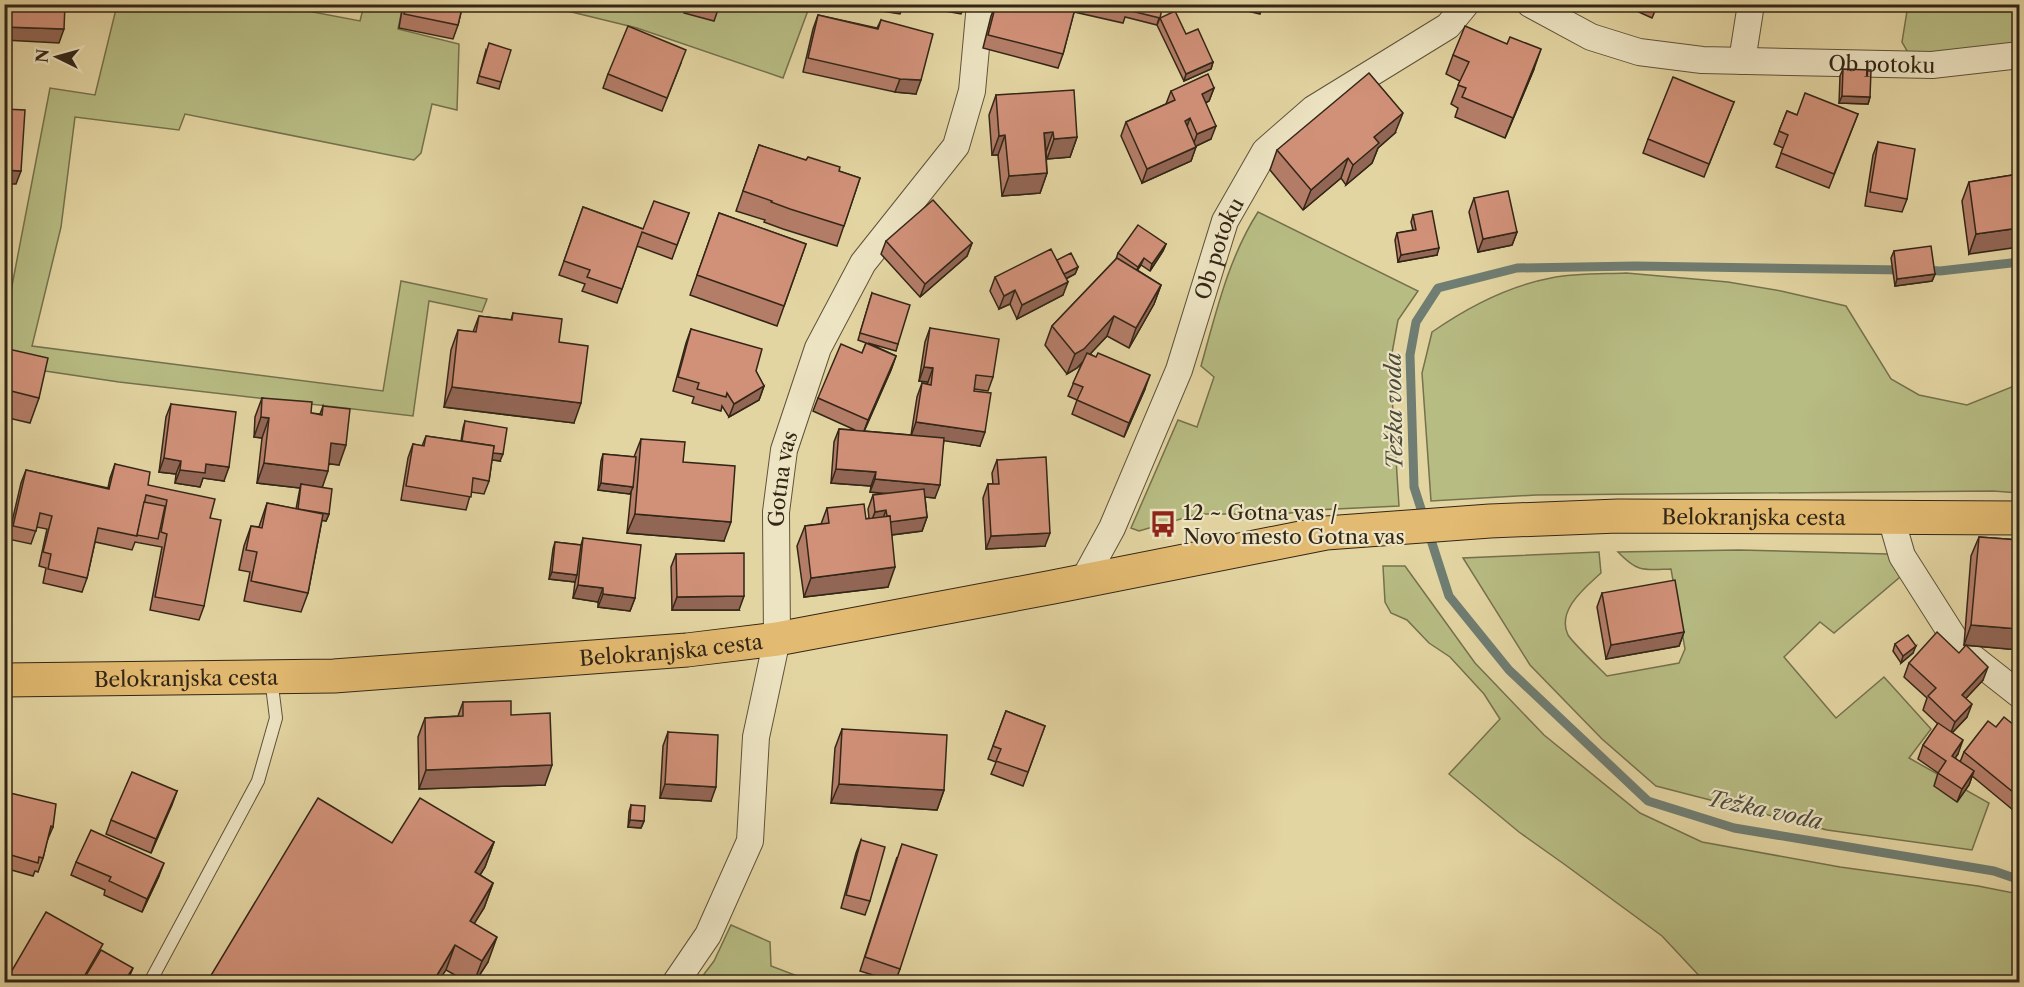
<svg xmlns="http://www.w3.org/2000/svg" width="2024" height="987" font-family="'Libre Caslon Text',serif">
	<rect width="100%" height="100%" fill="#e3d5a2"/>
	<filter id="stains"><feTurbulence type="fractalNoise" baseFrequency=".00333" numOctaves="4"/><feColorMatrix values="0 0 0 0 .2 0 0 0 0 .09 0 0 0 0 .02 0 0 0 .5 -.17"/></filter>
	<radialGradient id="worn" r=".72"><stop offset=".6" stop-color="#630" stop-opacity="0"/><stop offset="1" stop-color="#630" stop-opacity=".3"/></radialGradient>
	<g fill="#b7bc83" stroke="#75714d" stroke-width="1.5">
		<path d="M694,4L719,11L721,5H810L783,78L637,28L543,5Z"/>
		<path d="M117,5H276L360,21L364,5H403L398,29L459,44L457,110L432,104L421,153L414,160L185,114L179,130L75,117L61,227L32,346L383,391L401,281L487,299L482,312L429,301L413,416L119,382L5,365V322L50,88L95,95Z"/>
		<path d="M1908,5H2019V45L1910,56L1902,42Z"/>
		<path d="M1258,212L1418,291L1398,320L1390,364L1399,506L1315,510L1282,514H1198L1139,531L1131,528L1178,420L1197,427L1214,377L1201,366C1216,313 1228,259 1258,212Z"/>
		<path d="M1626,273L1728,282L1781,291L1846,306L1891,379L1919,395L1967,405L2019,384V493L1993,491L1536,495L1431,501L1422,373L1432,332C1468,307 1508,286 1551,278C1575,273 1601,274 1626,273Z"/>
		<path d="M1739,550L1888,554L1900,577L1834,633L1820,622L1784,657L1836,718L1884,677L1931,729L1909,758L1989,803L1972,850L1827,830L1656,786L1602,739L1530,665L1463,558L1599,552L1601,573C1586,587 1556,610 1568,635C1573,643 1599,668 1607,676L1679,663L1685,649L1671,569C1644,570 1638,573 1618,552Z"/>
		<path d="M1383,566H1405L1475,663L1544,735L1640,813L1702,842L1840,867L1978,886L2019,894V982H1705L1662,936L1564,864L1519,832L1449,774L1500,719L1484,694L1450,657L1429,643L1407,620L1391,613L1385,602Z"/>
		<path d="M731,925L770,942L771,966L813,982H698L714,961Z"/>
	</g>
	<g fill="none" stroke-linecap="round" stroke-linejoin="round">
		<g stroke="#6f7d72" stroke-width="9">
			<path d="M1904,270L1635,266L1517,268L1438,288L1416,322L1410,355L1414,487L1449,596L1509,670L1648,801L1734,828L1994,871L2020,880"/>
			<path d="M1923,270L1940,271L2020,262"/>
		</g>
		<defs>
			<path id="lane" d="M150,982L258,781L276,718L271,678"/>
			<g id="street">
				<path id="s1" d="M1530,4L1591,37L1639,52L1702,60L1932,65L2020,55"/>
				<path d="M1742,61L1751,4"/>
				<path d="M1891,518L1902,556L1956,641L1973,658L2020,695"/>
				<path id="s2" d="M1083,581L1112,528L1179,370L1225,221L1265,151L1313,109L1448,26L1466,4"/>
				<path id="s3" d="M676,982L708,935L750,841L756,737L777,639L776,512L784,450L818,348L863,263L956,146L972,91L980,4"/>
			</g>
			<g id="primary">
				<path id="s4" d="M4,680L334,676L687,650L777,639L1053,587L1326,533L1490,521L1618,516L2020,518"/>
			</g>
		</defs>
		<use href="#lane" stroke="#5f523a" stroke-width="14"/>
		<use href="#street" stroke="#5f523a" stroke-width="28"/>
		<use href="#primary" stroke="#332617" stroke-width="35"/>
		<use href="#lane" stroke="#ede4c3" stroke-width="12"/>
		<use href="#street" stroke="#ede4c3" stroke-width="26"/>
		<use href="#primary" stroke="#e2ba71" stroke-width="33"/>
	</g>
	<g fill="#b47d68" stroke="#332617" stroke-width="1.5">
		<path d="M403,4H463L458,25L453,39L399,28Z"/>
		<path d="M687,4H720L714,21L684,13Z"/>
		<path d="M851,4H904L900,14L851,6Z"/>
		<path d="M907,4H965L961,14Z"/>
		<path d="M996,4H1163L1157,25L1125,17L1123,23L1074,12L1063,54L1058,68L983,48L991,16Z"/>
		<path d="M1219,4H1263L1260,14Z"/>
		<path d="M1621,4H1658L1652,18Z"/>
		<path d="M818,15L877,28L881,20L916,94L895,92L803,72L813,29Z"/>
		<path d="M1160,18L1186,34L1213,62L1211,69L1184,81L1157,25Z"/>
		<path d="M486,50L501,82L499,89L477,83Z"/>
		<path d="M1453,55L1534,69L1505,138L1455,117L1458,108L1451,104L1460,81L1446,74Z"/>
		<path d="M681,63L662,111L603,88L608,74Z"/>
		<path d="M1843,69L1870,97L1868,104L1839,103L1840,76Z"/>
		<path d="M1214,88L1209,101L1206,103L1211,139L1196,146L1191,161L1142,183L1121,136L1126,122L1166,104L1171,91Z"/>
		<path d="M996,95L1077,137L1070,157L1047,159L1046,152L1047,173L1040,193L1002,196L998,155H992L989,115Z"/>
		<path d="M1734,102L1704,177L1643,153L1648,139Z"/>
		<path d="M1787,111L1797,115L1858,114L1829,188L1776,167L1783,148L1774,144Z"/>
		<path d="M1395,133L1378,148L1372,163L1346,185L1341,178L1303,210L1270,170L1277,150Z"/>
		<path d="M1878,142L1907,199L1902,212L1865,206L1873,155Z"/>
		<path d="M759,145L860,178L837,246L783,229L764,222L765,220L736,211Z"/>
		<path d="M2019,174L1969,254L1962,201L1969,182Z"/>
		<path d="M1474,198L1517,232L1512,245L1478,252L1469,212Z"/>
		<path d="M583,207L643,229L689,213L672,259L637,246L617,303L582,291L585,284L559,275Z"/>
		<path d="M719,213L806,244L777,326L690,295Z"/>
		<path d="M1413,215L1437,255L1398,262L1395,240L1397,233L1413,230L1411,222Z"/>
		<path d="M886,241L972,243L967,256L920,297L881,254Z"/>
		<path d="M1166,244L1163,251L1150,271L1141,265L1137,270L1161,285L1154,304L1129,348L1107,336L1090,354L1145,389L1124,437L1072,414L1077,400L1068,396L1082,363L1077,368L1067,374L1045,345L1052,326L1116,259L1118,253Z"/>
		<path d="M1894,251L1935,274L1932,281L1895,286L1891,258Z"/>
		<path d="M1057,260L1078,267L1075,274L1066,279L1063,295L1017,319L1010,304L999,309L990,291L995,277Z"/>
		<path d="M872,293L898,344L896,351L868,343L896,356L891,370L864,431L911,435L917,397L922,383L927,384L928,382L919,381L925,342L930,328L993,377L988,391L974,389L980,446L944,440L935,498L925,497L927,517L922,531L892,535L888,587L804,597L797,546L805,526L821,524L827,508L866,519L869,518L868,509L873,495L885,494L870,492L871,486L831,483L834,442L839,429L855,430L813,411L818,398L862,353L866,343L858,340Z"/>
		<path d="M513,313L559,342L574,423L444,407L451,350L458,330L473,332L479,316L511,320Z"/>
		<path d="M691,329L756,371L764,386L759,400L729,417L722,406L721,411L692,403L694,397L673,391L686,343Z"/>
		<path d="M4,348L39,398L30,423L4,417Z"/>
		<path d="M262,398L311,413L320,414L323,406L339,465L329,464L322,487L329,514L326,521L322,520L308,593L301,612L244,601L250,572L239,570L244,546L251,526L259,527L267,503L296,509L300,488L257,483L262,438L254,437L255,417Z"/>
		<path d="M171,404L224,481L203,478L200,487L175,483L176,474L159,472L166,417Z"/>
		<path d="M465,421L500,461L492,460L489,481L484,494L471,492L466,510L401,500L408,458L413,444L422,446L426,436L461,441L463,428Z"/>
		<path d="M641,439L683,462L724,541L627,533L631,493L630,494L598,490L601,461L603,454L634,457Z"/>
		<path d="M997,460L1045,546L986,549L983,498L988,484H993L992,473Z"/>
		<path d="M115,464L148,485L210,518L204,606L199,620L150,610L162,547L135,542L132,550L95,542L87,578L82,592L43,583L46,568L39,566L47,529L37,527L31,544L8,539L21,483L26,470L108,488L110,478Z"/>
		<path d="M1979,537L2019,540V650L1964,645L1971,556Z"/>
		<path d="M583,538L635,598L630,611L598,607V602L573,598L575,582L549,579L553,549L555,542L581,545Z"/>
		<path d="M676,554L739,610H672L671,567Z"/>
		<path d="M1602,593L1684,632L1679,646L1606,659L1597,607Z"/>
		<path d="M1895,644L1913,653L1901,663L1893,651Z"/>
		<path d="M1959,653L1983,680L1966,698L1967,717L1952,733L1958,754L1955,758L1960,762L1964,752L1996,727L2019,729V815L1972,776L1969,785L1957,802L1934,786L1938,773L1918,759L1923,745L1938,724L1923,710L1927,698L1904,677L1909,663Z"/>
		<path d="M463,702L511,715L545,785L419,789L418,737L425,718L458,716Z"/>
		<path d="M1006,711L1045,726L1023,786L991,774L996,762L988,759Z"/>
		<path d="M842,729L944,790L937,810L831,803L835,748Z"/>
		<path d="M668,732L711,801L660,798L663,746Z"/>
		<path d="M177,791L151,853L106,834L111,820Z"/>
		<path d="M4,796L53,827L47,841L43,858L38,872L35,871L33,876L4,868Z"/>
		<path d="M631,805L644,821L641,828L628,827L629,812Z"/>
		<path d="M861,840L870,901L865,915L841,908L856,853Z"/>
		<path d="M494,842L485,867L480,875L493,883L484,908L474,923L488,962L475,982H467L446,970L392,843Z"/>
		<path d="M897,857L900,969L895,982L860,971Z"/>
		<path d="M76,862L159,876L142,912L104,895L105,890L71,875Z"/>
	</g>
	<g fill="#926655" stroke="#332617" stroke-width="1.5">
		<path d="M4,27L64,29L59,43L4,40Z"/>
		<path d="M1541,49L1534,69L1505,138L1513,118Z"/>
		<path d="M1213,62L1211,69L1184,81L1186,74Z"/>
		<path d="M900,79L921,80L916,94L895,92Z"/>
		<path d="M1214,88L1209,101L1197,107L1202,94Z"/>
		<path d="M1842,96L1870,97L1868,104L1839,103Z"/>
		<path d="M1403,113L1395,133L1378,148L1372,163L1346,185L1353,165L1374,137Z"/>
		<path d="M1190,118L1185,132V121Z"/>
		<path d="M1216,126L1211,139L1192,148L1197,134Z"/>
		<path d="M1053,132L1046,152L1044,133Z"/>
		<path d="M1005,135L998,155H992L999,136Z"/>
		<path d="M1077,137L1070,157L1047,159L1054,139Z"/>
		<path d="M1196,147L1191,161L1142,183L1147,169Z"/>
		<path d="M1348,158L1341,178L1303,210L1311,190Z"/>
		<path d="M4,170L21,171L16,184H4Z"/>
		<path d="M1047,173L1040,193L1002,196L1009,176Z"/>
		<path d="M2019,228V247L1969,254L1976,234Z"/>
		<path d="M1517,232L1512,245L1478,252L1483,239Z"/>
		<path d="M972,243L967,256L920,297L925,284Z"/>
		<path d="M1166,244L1163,251L1150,271L1152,264Z"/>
		<path d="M1439,248L1437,255L1398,262L1401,255Z"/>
		<path d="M1144,258L1141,265L1135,274L1138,267Z"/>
		<path d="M1078,267L1075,274L1057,283L1060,276Z"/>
		<path d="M1935,274L1932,281L1895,286L1897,279Z"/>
		<path d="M1068,282L1063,295L1017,319L1022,305Z"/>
		<path d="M1161,285L1154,304L1129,348L1136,328Z"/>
		<path d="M1015,290L1010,304L999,309L1004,296Z"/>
		<path d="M1114,316L1107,336L1077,368L1067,374L1075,354Z"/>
		<path d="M896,356L891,370L863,434L868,420Z"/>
		<path d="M924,367L933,368L928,382L919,381Z"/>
		<path d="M1150,375L1145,389L1124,437L1129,423Z"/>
		<path d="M764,386L759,400L729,417L734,404Z"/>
		<path d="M452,387L581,403L574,423L444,407Z"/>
		<path d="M261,417L269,418L262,438L254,437Z"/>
		<path d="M916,422L985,432L980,446L911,436Z"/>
		<path d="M331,443L346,445L339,465L324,463Z"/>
		<path d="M461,448L503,454L500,461L459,455Z"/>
		<path d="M164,458L181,461L176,474L159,472Z"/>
		<path d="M264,463L328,471L321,491L301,484L300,488L257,483Z"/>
		<path d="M206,464L229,467L224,481L203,478L200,487L175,483L180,470Z"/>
		<path d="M836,469L876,472L871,486L831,483Z"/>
		<path d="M875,479L940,485L935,498L870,492Z"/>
		<path d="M601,483L633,487L630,494L598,490Z"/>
		<path d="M298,510L329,514L326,521L295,517Z"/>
		<path d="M886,510L881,524L870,525L875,512Z"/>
		<path d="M635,514L731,522L724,541L627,533Z"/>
		<path d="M927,517L922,531L882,536L887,522Z"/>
		<path d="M1050,533L1045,546L986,549L991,536Z"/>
		<path d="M895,567L888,587L804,597L811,578Z"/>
		<path d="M552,572L577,575L575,582L549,579Z"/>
		<path d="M578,585L603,588L598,602L573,598Z"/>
		<path d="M603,594L635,598L630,611L598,607Z"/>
		<path d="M744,596L739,610H672L677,597Z"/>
		<path d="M1971,625L2019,629V650L1964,645Z"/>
		<path d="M1684,632L1679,646L1606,659L1611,645Z"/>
		<path d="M1916,646L1913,653L1901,663L1903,656Z"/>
		<path d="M1988,667L1983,680L1957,708L1962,695Z"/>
		<path d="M1972,704L1967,717L1950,735L1955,722Z"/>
		<path d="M1963,740L1958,754L1947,770L1952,756Z"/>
		<path d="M552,765L545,785L419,789L426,770Z"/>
		<path d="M1974,771L1969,785L1957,802L1962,789Z"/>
		<path d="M665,784L716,787L711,801L660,798Z"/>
		<path d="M839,784L944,790L937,810L831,803Z"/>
		<path d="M177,791L172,805L151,853L156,839Z"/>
		<path d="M630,820L644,821L641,828L628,827Z"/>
		<path d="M494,842L485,867L466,897L475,872Z"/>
		<path d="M164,863L159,876L142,912L147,899Z"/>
		<path d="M493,883L484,908L461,945L470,921Z"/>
		<path d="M497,937L488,962L475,982H474L482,961Z"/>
		<path d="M455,945L446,970L438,982H433Z"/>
		<path d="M133,968L127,982H124Z"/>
	</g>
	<g fill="#d19179" stroke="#332617" stroke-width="1.5">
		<path d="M4,4H65L64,29L4,27Z"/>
		<path d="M406,4H463L458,25L404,14Z"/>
		<path d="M709,4H720L719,7Z"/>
		<path d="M996,4L1076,5L1063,54L988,35Z"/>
		<path d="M1106,4H1129L1128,10Z"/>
		<path d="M1129,4H1163L1160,18L1127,10Z"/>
		<path d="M1175,11L1186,34L1198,29L1213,62L1186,74L1160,18Z"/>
		<path d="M818,15L878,29L881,20L933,34L921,80L900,79L808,58Z"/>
		<path d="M628,26L686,50L667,98L608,74Z"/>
		<path d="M1465,26L1507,44L1510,37L1541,49L1513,118L1462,97L1466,88L1458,85L1469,62L1453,55Z"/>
		<path d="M489,43L511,50L501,82L479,76Z"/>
		<path d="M1843,69L1871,70L1870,97L1842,96Z"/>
		<path d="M1369,73L1403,113L1374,137L1379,143L1353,165L1348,158L1311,190L1277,150Z"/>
		<path d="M1208,74L1214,88L1202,94L1216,126L1197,134L1190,118L1185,121L1196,147L1147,169L1126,122L1175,100L1171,91Z"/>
		<path d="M1673,77L1734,102L1709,164L1648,139Z"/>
		<path d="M1074,90L1077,137L1054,139L1053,132L1044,133L1047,173L1009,176L1005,135L999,136L996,95Z"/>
		<path d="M1805,93L1858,114L1834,174L1781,153L1788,135L1779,131L1787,111L1797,115Z"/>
		<path d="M4,109L25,110L21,171L4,170Z"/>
		<path d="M1878,142L1915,149L1907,199L1870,192Z"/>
		<path d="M759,145L806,160L808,157L840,167L839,171L860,178L844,226L790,209L771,202L772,201L743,191Z"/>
		<path d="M2019,174V228L1976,234L1969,182Z"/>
		<path d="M1508,191L1517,232L1483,239L1474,198Z"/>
		<path d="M933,200L972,243L925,284L886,241Z"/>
		<path d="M654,201L689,213L677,245L642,232L622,289L587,277L590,270L564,261L583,207L643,229Z"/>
		<path d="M1432,211L1439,248L1401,255L1397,233L1416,230L1413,215Z"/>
		<path d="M719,213L806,244L784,306L697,275Z"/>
		<path d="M1138,225L1166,244L1152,264L1144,258L1138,267L1118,253Z"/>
		<path d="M1931,246L1935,274L1897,279L1894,251Z"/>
		<path d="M1051,249L1068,282L1022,305L1015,290L1004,296L995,277Z"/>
		<path d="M1071,253L1078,267L1064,274L1057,260Z"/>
		<path d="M1117,258L1161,285L1136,328L1114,316L1084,349L1075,354L1052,326Z"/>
		<path d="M872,293L910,305L898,344L860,333Z"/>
		<path d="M513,313L562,319L559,342L588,346L581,403L452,387L458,330L476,332L479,316L512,320Z"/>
		<path d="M930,328L999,339L993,377L976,375L974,391L991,393L985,432L916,422L922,383L931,385L933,368L924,367Z"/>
		<path d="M691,329L762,349L756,371L764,386L734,404L727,393L726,397L697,389L699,383L678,377Z"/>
		<path d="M866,343L896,356L868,420L818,398L841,344L862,353Z"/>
		<path d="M4,348L48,358L39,398L7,390L4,401Z"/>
		<path d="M1087,353L1096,357L1098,353L1150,375L1129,423L1077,400L1083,387L1073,383Z"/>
		<path d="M262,398L312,402L311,413L322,415L323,406L350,409L346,445L331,443L328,471L264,463L269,418L261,417Z"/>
		<path d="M171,404L236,412L229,467L206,464L205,473L180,470L181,461L164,458Z"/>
		<path d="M465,421L507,428L503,454L493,453L494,446L462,441Z"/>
		<path d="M839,429L944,438L940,485L875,479L876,472L836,469Z"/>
		<path d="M426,436L494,446L489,481L473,478L471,497L406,486L413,444L424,446Z"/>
		<path d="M641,439L685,442L683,462L735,466L731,522L635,514Z"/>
		<path d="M603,454L636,457L633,487L601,483Z"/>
		<path d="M1046,457L1050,533L991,536L988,484H999L997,460Z"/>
		<path d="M115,464L150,472L148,485L215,499L210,518L221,520L204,606L155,597L167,534L161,532L167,500L146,495L137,536L98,528L87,578L48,569L51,554L43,552L52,516L40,513L36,531L13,526L26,470L109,489Z"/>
		<path d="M301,484L332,489L329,514L298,509Z"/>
		<path d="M924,489L927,517L890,522V516H887L886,510L875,512L873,495Z"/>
		<path d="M144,502L165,506L158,539L137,535Z"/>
		<path d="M267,503L323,514L308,593L251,581L257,552L246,550L251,526L262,528Z"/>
		<path d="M864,504L866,519L890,516L895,567L811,578L805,526L829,523L827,508Z"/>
		<path d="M1979,537L2019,540V629L1971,625Z"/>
		<path d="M583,538L641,545L635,598L603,594V588L578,585Z"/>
		<path d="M555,542L581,545L577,575L552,572Z"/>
		<path d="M744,553V596L677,597L676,554Z"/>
		<path d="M1675,580L1684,632L1611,645L1602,593Z"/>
		<path d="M1937,632L1959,653L1966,645L1988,667L1962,695L1972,704L1955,722L1928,696L1936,688L1909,663Z"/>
		<path d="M1908,635L1916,646L1903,656L1895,644Z"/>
		<path d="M511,701V715L550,713L552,765L426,770L425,718L463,716V702Z"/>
		<path d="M1006,711L1045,726L1028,772L996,761L1001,749L993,746Z"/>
		<path d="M2004,717L2019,729V797L1964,752L1988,721L1996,727Z"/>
		<path d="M1938,723L1963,740L1952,756L1974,771L1962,789L1938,773L1946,761L1923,745Z"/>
		<path d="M842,729L947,735L944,790L839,784Z"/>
		<path d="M668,732L718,735L716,787L665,784Z"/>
		<path d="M132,772L177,791L156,839L111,820Z"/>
		<path d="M6,792L56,804L53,827L51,826L43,858L39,857L38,863L4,853V798Z"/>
		<path d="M318,798L392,843L420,798L494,842L475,872L493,883L470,921L497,937L482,961L455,945L433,982H207Z"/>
		<path d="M631,805L645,806L644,821L630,820Z"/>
		<path d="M91,830L164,863L147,899L109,881L111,877L76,862Z"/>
		<path d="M861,840L885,847L870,901L846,895Z"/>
		<path d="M902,844L937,855L900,969L865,957Z"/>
		<path d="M46,912L103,944L81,982H13L7,979Z"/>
		<path d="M101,950L133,968L124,982H82Z"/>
	</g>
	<defs>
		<symbol id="bus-bare" viewBox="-9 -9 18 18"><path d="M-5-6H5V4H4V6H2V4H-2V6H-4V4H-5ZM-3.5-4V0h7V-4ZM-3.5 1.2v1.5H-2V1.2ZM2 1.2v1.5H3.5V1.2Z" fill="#8f2418" stroke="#ede4c3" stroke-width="2.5" paint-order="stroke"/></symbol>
	</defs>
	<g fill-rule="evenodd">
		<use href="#bus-bare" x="1144" y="505" width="38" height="38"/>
	</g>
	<g text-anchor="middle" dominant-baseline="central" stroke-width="4.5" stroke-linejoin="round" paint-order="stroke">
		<g font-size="21" fill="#332617" stroke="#ede4c3">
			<text stroke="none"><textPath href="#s1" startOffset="363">Ob potoku</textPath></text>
			<text stroke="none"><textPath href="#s2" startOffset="360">Ob potoku</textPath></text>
			<text stroke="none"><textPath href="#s3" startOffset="525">Gotna vas</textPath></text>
			<text stroke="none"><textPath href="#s4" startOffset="1762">Belokranjska cesta</textPath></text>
			<text stroke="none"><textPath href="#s4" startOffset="668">Belokranjska cesta</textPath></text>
			<text stroke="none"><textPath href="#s4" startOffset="182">Belokranjska cesta</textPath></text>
		</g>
		<g font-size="21" fill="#332617" stroke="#ede4c3" text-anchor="start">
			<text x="1183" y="512">12 ~ Gotna vas /<tspan x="1183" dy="24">Novo mesto Gotna vas</tspan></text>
		</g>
		<g font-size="22" font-style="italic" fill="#4c4a3d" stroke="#ede4c3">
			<text transform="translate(1394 411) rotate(-91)">Težka voda</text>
			<text transform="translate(1765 810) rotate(12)">Težka voda</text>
		</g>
	</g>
	<rect width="2024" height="987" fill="none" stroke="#e3d5a2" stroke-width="24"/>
	<rect x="6" y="6" width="2012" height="975" fill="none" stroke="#332617" stroke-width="3"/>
	<rect x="12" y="12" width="2000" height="963" fill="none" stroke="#332617" stroke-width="1.5"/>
	<g transform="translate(57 57) rotate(275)" stroke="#ede4c3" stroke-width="4.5" paint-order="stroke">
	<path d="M0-4.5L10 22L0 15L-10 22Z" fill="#332617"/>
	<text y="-9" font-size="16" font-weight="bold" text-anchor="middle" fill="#332617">N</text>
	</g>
	<rect width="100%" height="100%" filter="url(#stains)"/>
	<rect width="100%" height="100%" fill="url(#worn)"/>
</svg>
